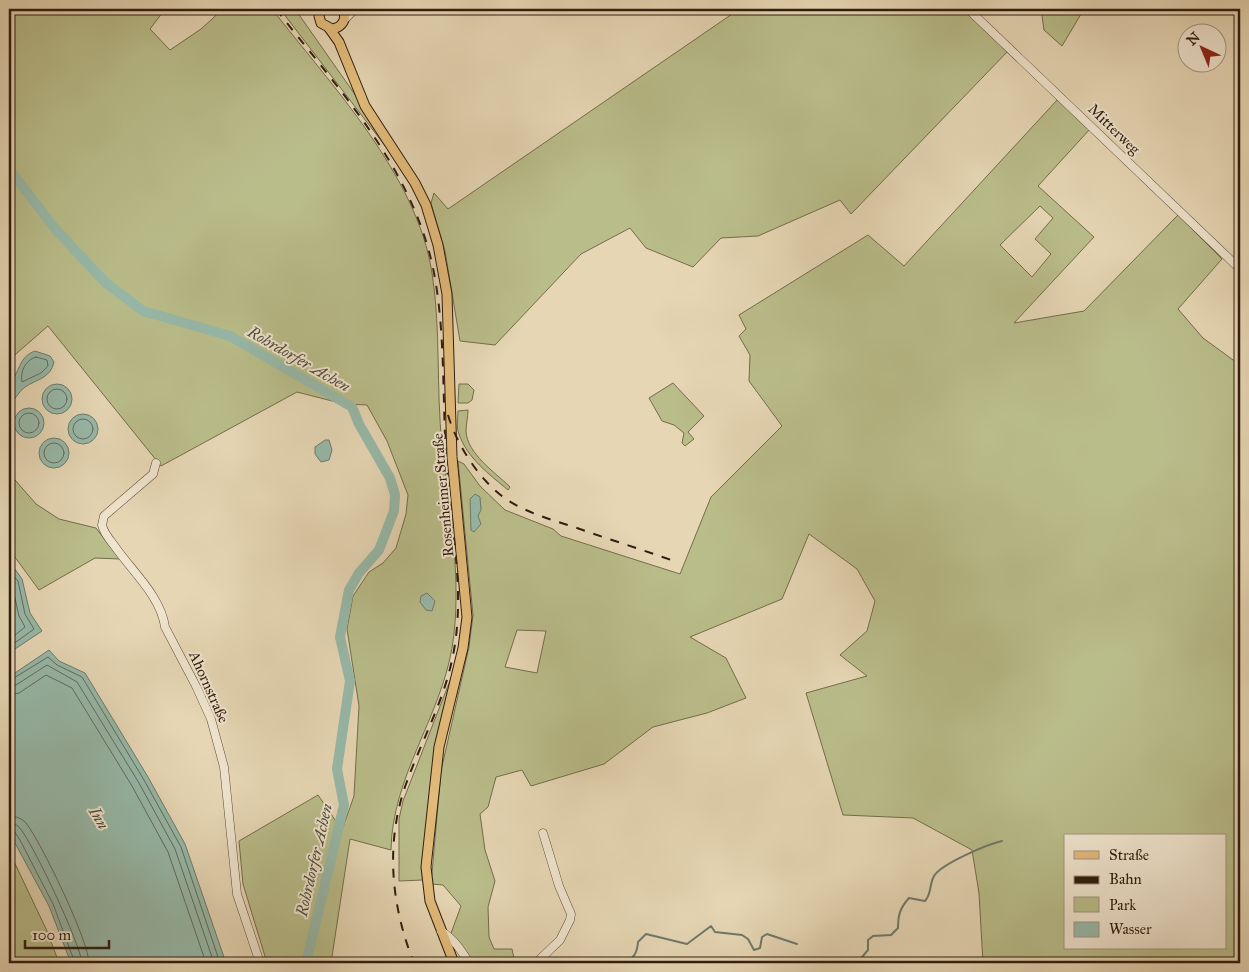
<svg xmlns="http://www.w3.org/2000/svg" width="1249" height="972" font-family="'IM FELL Great Primer',serif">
	<rect width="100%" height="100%" fill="#e6d6b4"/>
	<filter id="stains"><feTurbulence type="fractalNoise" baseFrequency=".004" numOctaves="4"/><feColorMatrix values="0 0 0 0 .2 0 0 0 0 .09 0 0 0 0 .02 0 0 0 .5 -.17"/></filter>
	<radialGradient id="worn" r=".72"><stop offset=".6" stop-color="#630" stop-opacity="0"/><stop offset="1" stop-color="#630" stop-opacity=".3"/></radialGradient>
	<g fill="#b9bd8a" stroke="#746c4c" fill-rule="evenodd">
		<path d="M9,9H165L150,29L170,50L201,29L223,9H272C331,85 417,175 432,273C441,330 436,388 442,445C449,512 463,581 452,648C440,718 392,777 391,850L350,839L331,963H267L243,884L239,841L318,795L342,830L354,796L359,706L347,629L353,596L369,572L383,563L396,548L406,514L408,495L387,441L367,405L344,404L297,392L161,466L48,326L9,360Z"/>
		<path d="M280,9H295L356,96L386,147Z"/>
		<path d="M733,9H939L942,11L944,9H964L1008,51L851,214L840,200L758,236L721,238L693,267L646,248L630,228L581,254L495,345L460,341L445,251L431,203L434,193L448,209L735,12Z"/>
		<path d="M1041,9H1084L1062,46L1044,30Z"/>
		<path d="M1059,98L1090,129L1038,186L1094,237L1014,323L1084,311L1178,215L1222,259L1178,309L1203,338L1240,365V963H983L979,893L972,850L913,818L843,815L806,693L867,676L840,655L867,631L875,601L857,569L809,534L782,599L690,637L726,658L746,698L707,713L653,727L604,764L531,786L522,770L496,777L488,807L480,814L485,850L495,881L488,907L489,937L494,949H512L515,963H472L450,936L461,906L443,885L431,884L441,771L469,647L473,615L458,461L464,464L480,486L505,510L553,529L561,536L680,574L711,497L782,426L749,381L750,355L739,336L746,329L739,315L868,235L904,266ZM1040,206L1053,218L1035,239L1051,254L1032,277L1000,245ZM517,630L546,631L537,673L505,667ZM1065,836H1225V948H1065Z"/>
		<path d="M673,383L704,416L688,432L694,439L685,446L682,443L684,433L674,425L662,421L649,398Z"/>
		<path d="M459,384H468L474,390L472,400L468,403H458Z"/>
		<path d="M468,410C468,417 466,424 466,431C467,454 495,472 510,487L508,490C489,474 467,458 459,434C456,428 458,418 458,411Z"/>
		<path d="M9,473L36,504L59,519L96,528L120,559L95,558L39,590L9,549Z"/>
		<path d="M451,678L434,758L423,880L399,881V819L403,801Z"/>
		<path d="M9,851L47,931L59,963H9Z"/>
	</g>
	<g fill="#97b9a9" stroke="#6e7a6b">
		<path d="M35,351L50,356L54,362C51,378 37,379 25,387C18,392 15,400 9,406V384C20,373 18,357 35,351Z"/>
		<circle cx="57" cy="399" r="15"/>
		<circle cx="29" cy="423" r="15"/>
		<circle cx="83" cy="429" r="15"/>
		<circle cx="54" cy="453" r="15"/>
		<path d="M325,440H329L332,450L329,460L321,462L315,454V447Z"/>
		<path d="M475,494L480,497L481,510L478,516L481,524L474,532L471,530L470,499Z"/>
		<path d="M9,561L22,579L30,613L42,631L9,653Z"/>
		<path d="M427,593L435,601L432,611L426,610L420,602L421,596Z"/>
		<path d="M49,650L59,661L85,673L148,777L185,844L226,963H71L49,906L9,832V677Z"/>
	</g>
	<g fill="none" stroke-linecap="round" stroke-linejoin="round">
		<g stroke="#646a5c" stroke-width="1">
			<path d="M36,357L47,360L48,366L41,373L22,382C20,372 25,360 36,357Z"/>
			<circle cx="57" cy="399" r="10"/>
			<circle cx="29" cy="423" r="10"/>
			<circle cx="83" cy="429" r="10"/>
			<circle cx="54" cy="453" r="10"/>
			<path d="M9,571L18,581L25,614L34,629L9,647"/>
			<path d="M9,581L12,585L19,616L25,627L9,640"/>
			<path d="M9,681L48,657L57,665L82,677L144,780L181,847L220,963"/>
			<path d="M9,687L16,685L47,665L77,682L139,783L175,849L214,963"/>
			<path d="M9,695L19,693L46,675L72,688L132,786L168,852L206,963"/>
			<path d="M9,816C16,816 21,818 26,823C41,842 89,941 89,963"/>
			<path d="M9,823C13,824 16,824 19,827C32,841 81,945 82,963"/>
			<path d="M9,830L14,831L20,840L53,904L75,963"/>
		</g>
		<g stroke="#6e7a6b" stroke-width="2">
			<path d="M625,963C634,957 637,954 638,942L646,934L687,944L711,926L715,932L742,935L748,939L754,950L760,948L762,937L767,934L797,944"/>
			<path d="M857,963L868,950V940L873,936L891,935L898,928C898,915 900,908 909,898L925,901C932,893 929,885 934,876C941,864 988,844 1002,841"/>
		</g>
		<path stroke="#97b9a9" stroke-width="10" d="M9,169L57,231L106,283L143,311L230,336L352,407L359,424L390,478L395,495L394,511L379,550L359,573L349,590L340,637L350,681L337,769L344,805L306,963"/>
		<defs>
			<g id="minor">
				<path d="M968,9L1240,269"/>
				<path d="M345,19L355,9"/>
				<path d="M156,463L153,474L104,516L102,525C104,534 111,541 116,548C133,572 161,597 165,627L197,688L211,719L224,767L237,894L260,963"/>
				<path d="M441,931C454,939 461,950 469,963"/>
				<path d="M536,963L560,940L570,920L571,914L559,886L543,833"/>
			</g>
			<g id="major">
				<path d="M321,9L319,16L321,23L332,29C343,27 347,19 343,9"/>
				<path d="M329,28L339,42L365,106L415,183L426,205L438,245L447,294L452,457L467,617L463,648L439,747L426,867L430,901L454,963"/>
			</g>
		</defs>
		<use href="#minor" stroke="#5e4a38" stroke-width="9"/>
		<use href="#major" stroke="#301c0f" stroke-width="11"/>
		<use href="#minor" stroke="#efe4ce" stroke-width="8"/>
		<use href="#major" stroke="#e3bb7a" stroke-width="9"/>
		<g stroke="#301c0f" stroke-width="2" stroke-dasharray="9 9" stroke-linecap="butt">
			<path d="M276,9C339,90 414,169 434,273C446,335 442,408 447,472C452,535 466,597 452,660C443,703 421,742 406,784C385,843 391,906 414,963"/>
			<path d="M448,415C457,445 479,480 506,499C527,513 552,520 577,528C608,539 640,549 671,560"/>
		</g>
	</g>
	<g text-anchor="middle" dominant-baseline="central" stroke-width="4" stroke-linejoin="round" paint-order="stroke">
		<g font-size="15" fill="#301c0f" stroke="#efe4ce">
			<text transform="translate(1114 129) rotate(44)">Mitterweg</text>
			<text transform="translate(443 495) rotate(-95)">Rosenheimer Straße</text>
			<text transform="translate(209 687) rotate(66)">Ahornstraße</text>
		</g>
		<g font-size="16" font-style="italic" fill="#4f4b3d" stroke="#efe4ce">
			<text transform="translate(299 359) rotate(30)">Rohrdorfer Achen</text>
			<text transform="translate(99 818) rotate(60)">Inn</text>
			<text transform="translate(314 860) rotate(-77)">Rohrdorfer Achen</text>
		</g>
	</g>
	<rect width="1249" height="972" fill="none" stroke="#e6d6b4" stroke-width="30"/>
	<rect x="10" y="10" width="1229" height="952" fill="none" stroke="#301c0f" stroke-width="2.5"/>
	<rect x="15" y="15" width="1219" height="942" fill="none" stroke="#301c0f"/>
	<rect x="1064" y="834" width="162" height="115" fill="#efe4ce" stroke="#a39482"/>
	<rect x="1074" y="851" width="25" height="8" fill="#e3bb7a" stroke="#a39482"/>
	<text x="1109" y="860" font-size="15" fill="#301c0f">Straße</text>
	<rect x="1074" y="876" width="25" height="8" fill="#301c0f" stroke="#a39482"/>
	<text x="1109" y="884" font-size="15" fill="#301c0f">Bahn</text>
	<rect x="1074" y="897" width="25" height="15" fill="#b9bd8a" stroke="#a39482"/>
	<text x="1109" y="910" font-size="15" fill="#301c0f">Park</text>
	<rect x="1074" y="922" width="25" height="15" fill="#97b9a9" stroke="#a39482"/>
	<text x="1109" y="934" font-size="15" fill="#301c0f">Wasser</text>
	<g transform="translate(1202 48) rotate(316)"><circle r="24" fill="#efe4ce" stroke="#a39482"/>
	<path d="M0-4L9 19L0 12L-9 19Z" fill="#8f2418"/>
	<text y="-8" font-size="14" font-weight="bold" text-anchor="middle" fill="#301c0f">N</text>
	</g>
	<path d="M25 940v8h84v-8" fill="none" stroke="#301c0f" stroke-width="2.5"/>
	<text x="32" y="940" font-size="15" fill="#301c0f" stroke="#efe4ce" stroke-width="4" paint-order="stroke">100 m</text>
	<rect width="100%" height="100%" filter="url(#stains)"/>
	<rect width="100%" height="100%" fill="url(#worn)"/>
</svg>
